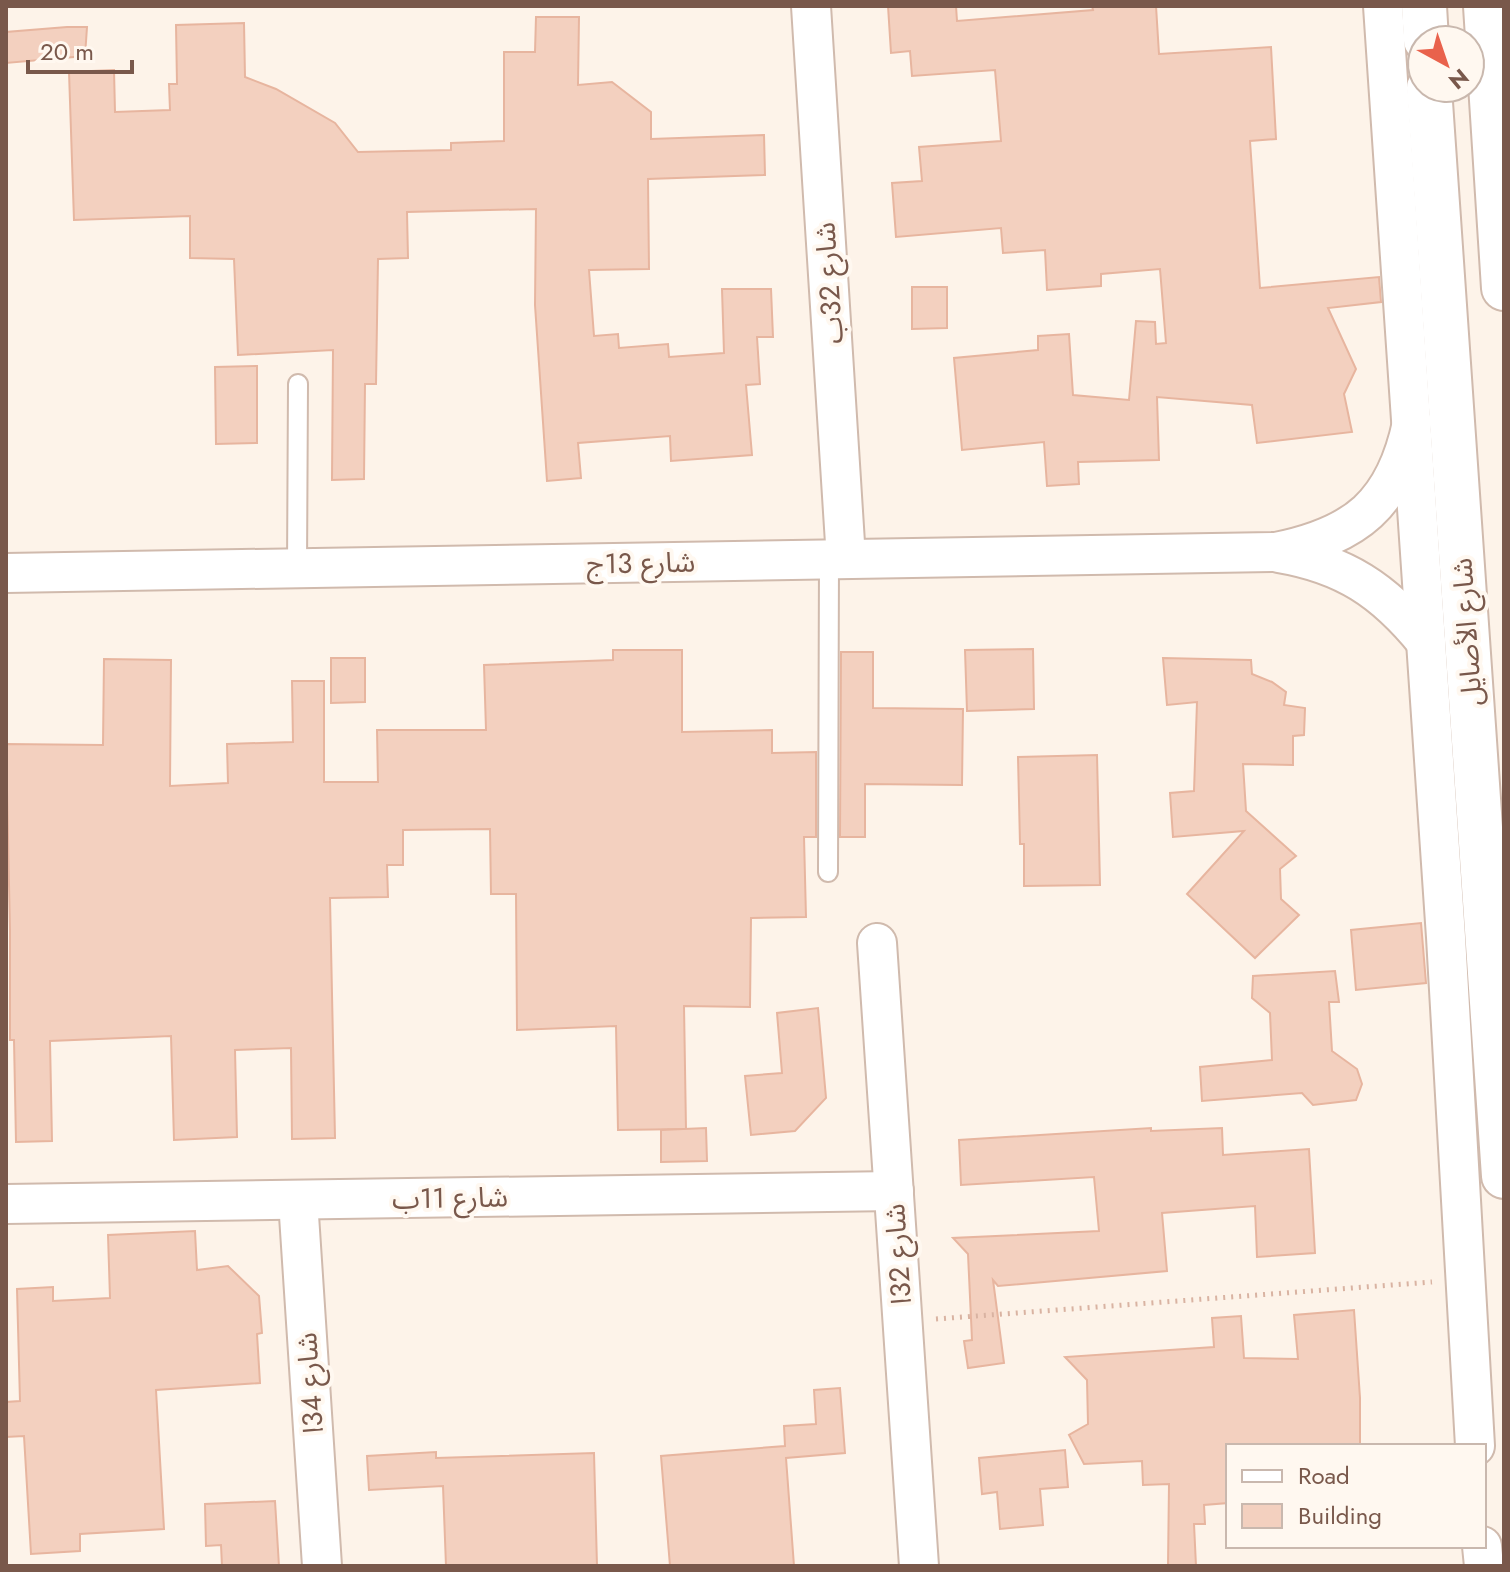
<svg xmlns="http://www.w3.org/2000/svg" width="1510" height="1572" font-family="Jost,'Noto Sans Arabic',sans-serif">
	<rect width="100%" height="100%" fill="#fdf3e9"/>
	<g fill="#f3d0bf" stroke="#e7b59f" stroke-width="2">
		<path d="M888,6H956L957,21L1093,10L1092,6H1156L1159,54L1271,47L1276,139L1250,141L1260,288L1379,277L1381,302L1328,308L1356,369L1344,394L1352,432L1257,443L1252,405L1157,397L1159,460L1078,462L1079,484L1047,486L1044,442L962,450L954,358L1038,350V336L1069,334L1073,395L1129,400L1136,321L1155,322L1156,344L1166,343L1160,269L1101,274V286L1047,290L1045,250L1003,253L1001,228L896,237L892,183L922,181L919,147L1001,141L995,70L912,76L910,51L891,53Z"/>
		<path d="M536,17H579L578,85L612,82L651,112V139L764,135L765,175L648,179L649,269L589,270L594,336L618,334L619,348L668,344L669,357L724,353L722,289H771L773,337H757L760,384L746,385L752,455L671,461L670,436L578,443L581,478L547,481L535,305L536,209L407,212L408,258L378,259L376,384H365L364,479L332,480L333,350L238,355L234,259L190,258V216L74,220L69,72L114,70L115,112L170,110L169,84H177L176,25L244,23L245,77L276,89L335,123L358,152L451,150V143L504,141V52H535Z"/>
		<path d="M67,27H87L85,56L6,63V32Z"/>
		<path d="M912,287H947V328L912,329Z"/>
		<path d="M257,366V443L216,444L215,367Z"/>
		<path d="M1033,649L1034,709L967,711L965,650Z"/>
		<path d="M613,650H682V732L772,730V753L816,752V837H804L806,917L751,918L750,1007L684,1006L686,1129L618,1130L616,1026L517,1030L516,894H491L490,829L403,830V865H387L388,897L330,898L335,1138L292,1139L291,1048L235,1050L237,1137L174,1140L171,1036L50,1041L52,1141L16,1142L14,1040H10V931L6,744L103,745L104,659L171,660L170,786L228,783L227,744L293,742L292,681H324V782H378L377,730H486L484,665L613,660Z"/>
		<path d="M841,652H873V708L963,709L962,785L865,784V837H840Z"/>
		<path d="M331,658H365V702L331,703Z"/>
		<path d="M1163,658L1251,660L1252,674L1272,682L1286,692L1284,705L1305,708L1304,735L1293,736V765L1243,764L1246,811L1296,856L1280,869L1281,899L1299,915L1255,958L1187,894L1244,831L1173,837L1170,793L1194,791L1197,702L1167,705Z"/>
		<path d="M1097,755L1100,885L1024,886V844H1020L1018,757Z"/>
		<path d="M1421,923L1426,983L1356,990L1351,930Z"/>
		<path d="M1335,971L1339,1002H1329L1332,1051L1357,1069L1362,1084L1356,1100L1313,1105L1302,1093L1202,1101L1200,1067L1272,1060L1270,1013L1252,998L1253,976Z"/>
		<path d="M818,1008L826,1098L795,1131L751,1135L745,1076L782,1073L777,1013Z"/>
		<path d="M706,1128L707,1161L661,1162V1130Z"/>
		<path d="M1151,1128V1131L1222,1128L1223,1155L1309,1149L1315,1253L1257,1257L1255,1206L1162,1213L1167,1271L998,1286L993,1280L1004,1363L968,1368L964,1341L972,1340L968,1254L953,1238L1099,1231L1094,1177L961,1185L959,1140Z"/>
		<path d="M195,1231L197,1270L228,1266L259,1296L262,1333L257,1334L260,1383L156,1390L164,1529L80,1534V1551L31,1554L24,1436L6,1437V1402L20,1401L17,1289L53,1287V1301L110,1298L108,1235Z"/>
		<path d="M1354,1310L1360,1398V1446H1228V1503L1204,1505L1205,1524H1194L1196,1566H1168L1169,1484L1143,1485L1142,1461L1084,1464L1069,1435L1088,1424L1087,1380L1065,1357L1214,1347L1212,1318L1241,1316L1244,1358L1298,1359L1294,1315Z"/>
		<path d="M840,1388L845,1453L786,1458L794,1566H670L661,1456L785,1446L784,1426L816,1424L814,1390Z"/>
		<path d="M1065,1450L1068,1487L1040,1489L1043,1525L1000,1529L997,1492L982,1494L979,1458Z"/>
		<path d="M436,1452V1458L594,1453L597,1566H446L443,1486L369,1490L367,1456Z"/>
		<path d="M275,1501L279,1566H222L221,1545L206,1546L205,1504Z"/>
	</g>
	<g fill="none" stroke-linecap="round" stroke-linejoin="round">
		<defs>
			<g id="service">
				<path d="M297,569L298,384"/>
				<path d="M828,872L829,560"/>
			</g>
			<g id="minor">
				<path d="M811,6L846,559"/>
				<path d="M1383,6L1446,937L1475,1446"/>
				<path d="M1279,553C1344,564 1384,590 1426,642"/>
				<path d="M6,573L1276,552C1356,536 1395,504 1412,423"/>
				<path d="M877,943L919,1566"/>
				<path d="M298,1200L322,1566"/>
				<path d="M6,1204L894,1191"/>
				<path d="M1482,1546L1484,1566"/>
			</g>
			<g id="tertiary">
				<path d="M1424,6L1426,40"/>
				<path d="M1486,6L1504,288"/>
				<path d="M1429,88L1504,1176"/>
			</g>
		</defs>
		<use href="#service" stroke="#d0baad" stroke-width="22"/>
		<use href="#minor" stroke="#d0baad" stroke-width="42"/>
		<use href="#tertiary" stroke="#d0baad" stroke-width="48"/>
		<path stroke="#d9b3a2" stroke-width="5" stroke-dasharray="2 6" stroke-linecap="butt" d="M936,1319L1432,1282"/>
		<use href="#service" stroke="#fff" stroke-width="18"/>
		<use href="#minor" stroke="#fff" stroke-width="38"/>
		<use href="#tertiary" stroke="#fff" stroke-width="44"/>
	</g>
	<g text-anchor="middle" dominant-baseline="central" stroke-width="8" stroke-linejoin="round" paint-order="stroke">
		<g font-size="28" fill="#79584b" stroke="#fff8f0">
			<text transform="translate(829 283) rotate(-94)">شارع 32ب</text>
			<text transform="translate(641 563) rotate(-1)">شارع 13ج</text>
			<text transform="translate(1467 632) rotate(-94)">شارع الأصايل</text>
			<text transform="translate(450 1198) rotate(-1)">شارع 11ب</text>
			<text transform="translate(898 1254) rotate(-94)">شارع 32ا</text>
			<text transform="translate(310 1383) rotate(-94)">شارع 34ا</text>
		</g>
	</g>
	<rect width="1510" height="1572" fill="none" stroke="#79584b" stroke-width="16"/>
	<rect x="1226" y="1444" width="260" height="104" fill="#fff8f0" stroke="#c9b8ae" stroke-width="2"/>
	<rect x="1242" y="1470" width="40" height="12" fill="#ffffff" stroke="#c9b8ae" stroke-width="2"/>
	<text x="1298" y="1484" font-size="24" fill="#79584b">Road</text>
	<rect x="1242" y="1504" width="40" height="24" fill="#f3d0bf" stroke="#c9b8ae" stroke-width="2"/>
	<text x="1298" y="1524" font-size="24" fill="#79584b">Building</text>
	<g transform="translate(1446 64) rotate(140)"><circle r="38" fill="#fff8f0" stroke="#c9b8ae" stroke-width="2"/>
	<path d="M0-6L14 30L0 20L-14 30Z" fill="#e9624c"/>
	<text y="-12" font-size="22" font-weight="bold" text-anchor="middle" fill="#79584b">N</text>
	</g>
	<path d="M28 60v12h104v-12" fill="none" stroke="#79584b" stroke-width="4"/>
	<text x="40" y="60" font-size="24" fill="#79584b" stroke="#fff8f0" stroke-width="6" paint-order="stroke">20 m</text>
</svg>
